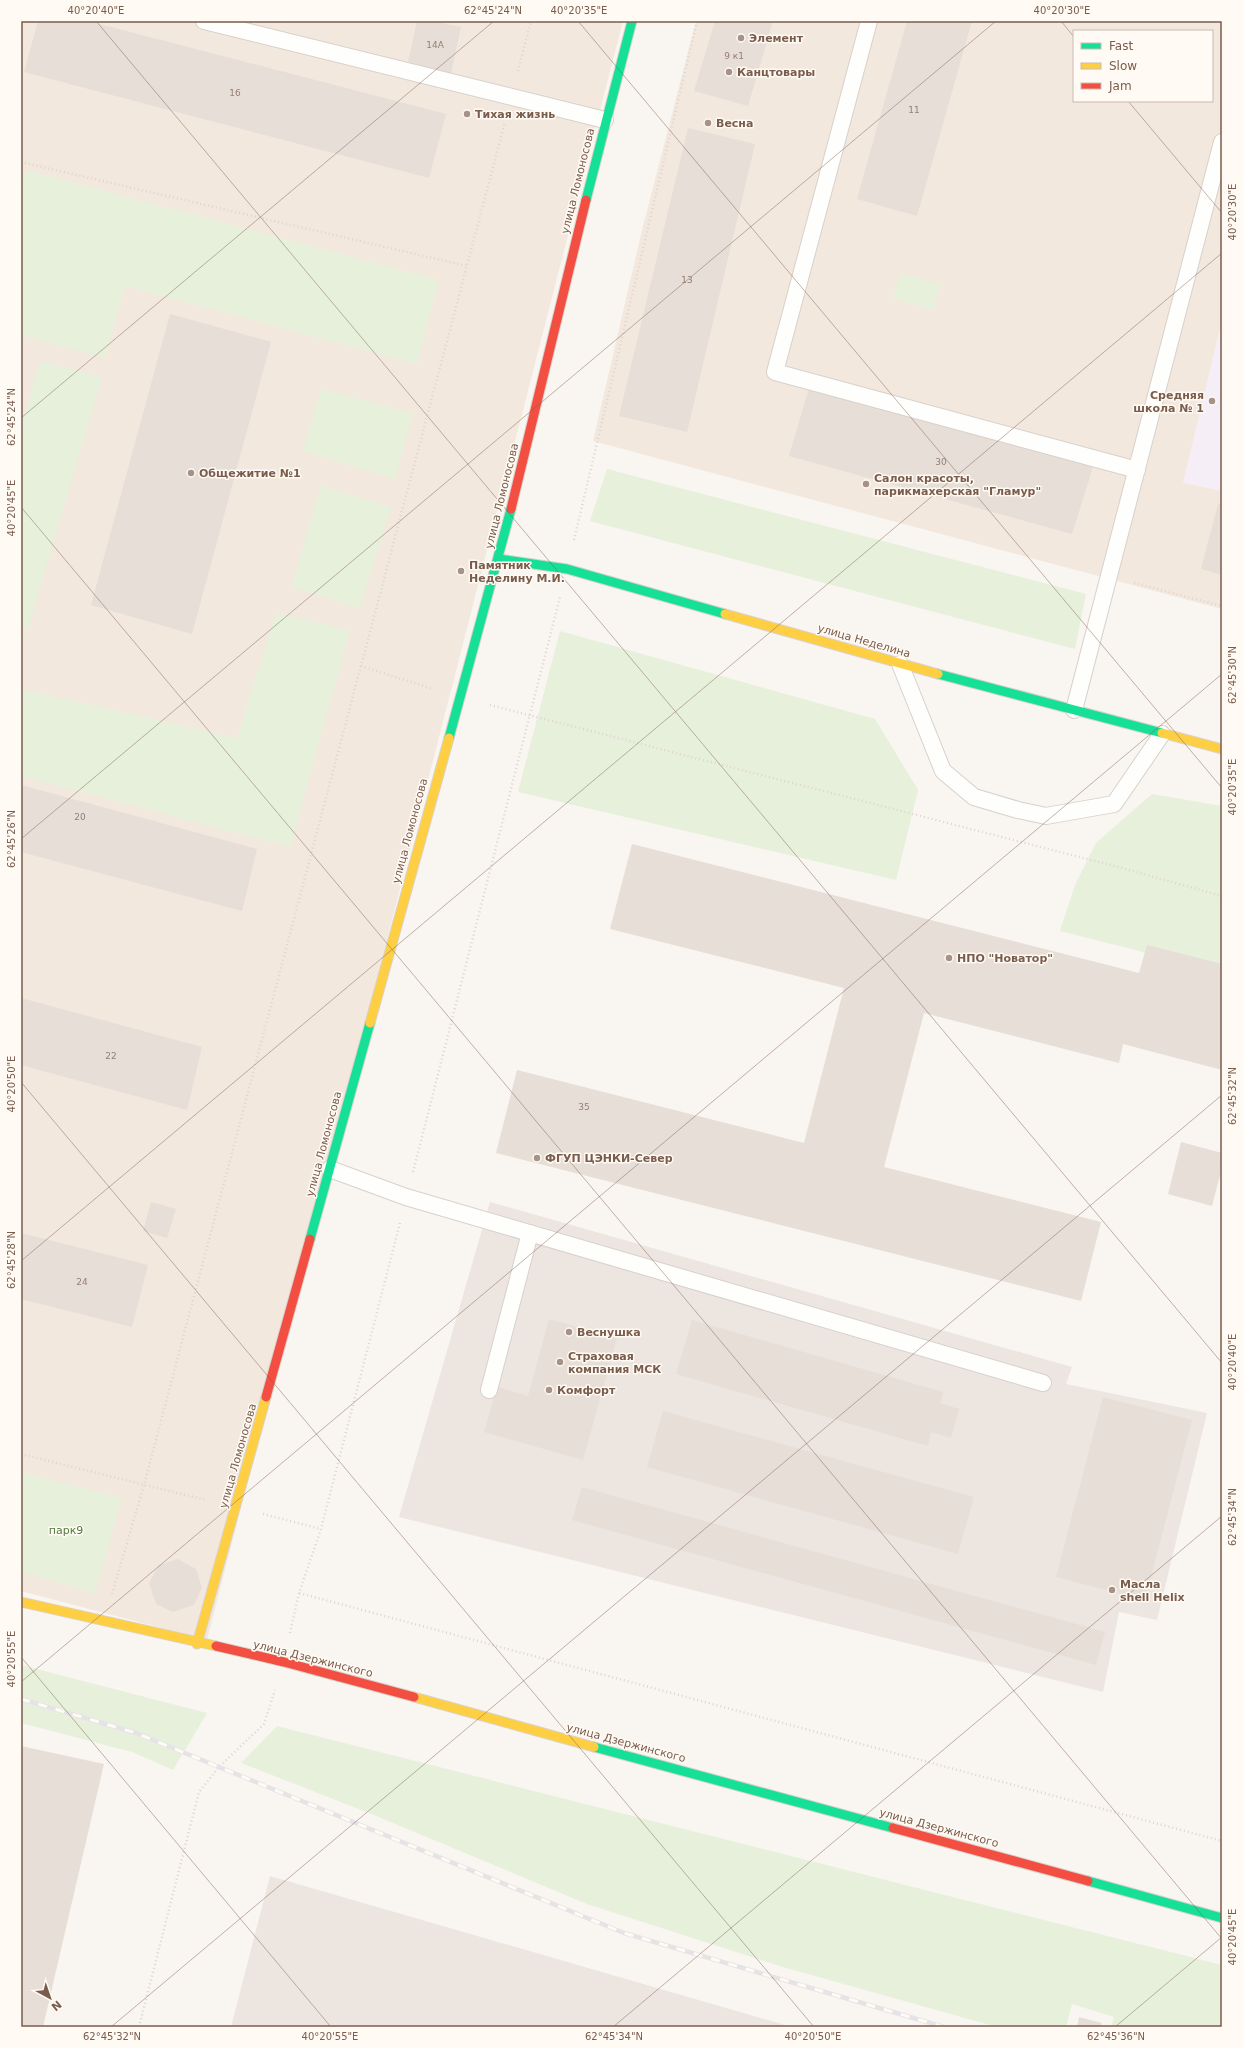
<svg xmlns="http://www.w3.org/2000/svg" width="1243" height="2048" font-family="'DejaVu Sans',sans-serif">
	<rect width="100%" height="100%" fill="#f9f5f0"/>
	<g fill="#f2e8de" fill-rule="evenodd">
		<path d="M21,21H623L207,1640L21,1591Z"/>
		<path d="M696,21H1222V609L593,441L642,230ZM1074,31H1212V101H1074Z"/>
	</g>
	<g fill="#ede5e0">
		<path d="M490,1202L1072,1367L1066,1384L1207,1413L1157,1620L1119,1612L1103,1692L399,1517Z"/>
		<path d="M270,1876L792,2027H231Z"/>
	</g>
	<path fill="#f6eef6" d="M1222,319V491L1183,483Z"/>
	<g fill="#e7f0db">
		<path d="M26,170L439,280L417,364L125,286L105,358L21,335V187Z"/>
		<path d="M900,273L940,284L933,310L893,298Z"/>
		<path d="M40,361L102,377L28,629L21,627V429Z"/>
		<path d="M321,389L413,413L395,479L303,451Z"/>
		<path d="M607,469L1086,594L1075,649L590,521Z"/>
		<path d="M321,486L391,507L360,608L291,587Z"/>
		<path d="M276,613L350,630L290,847L21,776V689L237,738Z"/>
		<path d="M560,631L875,719L918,790L896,880L518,792Z"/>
		<path d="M1152,794L1222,806V972L1060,931L1075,885L1096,843Z"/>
		<path d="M21,1472L122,1498L95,1593L21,1572Z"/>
		<path d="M21,1665L207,1713L173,1770L132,1752L21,1723Z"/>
		<path d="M277,1726L1222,1965V2027H1111L1114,2017L1072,2004L1066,2027H997L783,1967L587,1904L369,1813L241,1763Z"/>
	</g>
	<g fill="#e6ded7">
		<path d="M38,21H88L446,114L429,178L24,72Z"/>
		<path d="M417,21H433L461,27L451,74L408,62Z"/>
		<path d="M715,21H773L748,106L694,91Z"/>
		<path d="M907,21H972L917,216L857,199Z"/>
		<path d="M688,128L755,144L687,432L619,416Z"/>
		<path d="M170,314L271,342L192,634L91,605Z"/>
		<path d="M809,388L1093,467L1072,534L789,456Z"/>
		<path d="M1218,504L1222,505V575L1201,569Z"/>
		<path d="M21,785L257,849L242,911L21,852Z"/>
		<path d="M632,844L1139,973L1147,945L1222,964V1070L1123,1044L1119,1063L924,1013L884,1167L1101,1222L1081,1301L496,1153L517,1070L804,1143L844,988L610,929Z"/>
		<path d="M21,998L202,1047L187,1110L21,1065Z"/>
		<path d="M1181,1142L1222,1153V1168L1212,1206L1168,1194Z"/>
		<path d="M151,1202L176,1209L167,1238L143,1231Z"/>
		<path d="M21,1233L148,1265L132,1327L21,1299Z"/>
		<path d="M549,1319L617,1338L583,1460L484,1432L497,1387L528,1396Z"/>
		<path d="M692,1320L943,1392L940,1403L959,1409L951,1438L931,1432L928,1446L676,1374Z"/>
		<path d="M1103,1397L1192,1420L1145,1600L1056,1577Z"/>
		<path d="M663,1411L974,1497L958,1554L647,1467Z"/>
		<path d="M582,1487L1105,1632L1096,1665L572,1520Z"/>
		<path d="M178,1559L196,1569L202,1588L194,1605L173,1612L156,1604L149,1583L159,1565Z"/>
		<path d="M21,1746L104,1764L43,2027H21Z"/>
		<path d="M1079,2017L1102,2023L1100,2027H1077Z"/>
	</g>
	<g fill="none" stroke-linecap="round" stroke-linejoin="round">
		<defs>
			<g id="lane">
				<path d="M204,21L605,120"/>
				<path d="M869,21L775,372L1137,470"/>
				<path d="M900,664L943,771L974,797L1018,810L1046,816L1114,804L1162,734"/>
				<path d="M1074,710L1222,142"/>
				<path d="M330,1169L406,1197L1043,1383"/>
				<path d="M489,1390L530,1233"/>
			</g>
			<g id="fast">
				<path d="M586,200L632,21"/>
				<path d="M499,559L567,569L725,614"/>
				<path d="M938,674L1162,733"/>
				<path d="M449,738L511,509"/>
				<path d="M310,1239L370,1023"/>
				<path d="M594,1747L893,1828"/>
				<path d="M1088,1881L1222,1918"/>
			</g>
			<g id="slow">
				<path d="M725,614L938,674"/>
				<path d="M1162,733L1222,749"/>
				<path d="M370,1023L449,738"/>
				<path d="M21,1602L216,1646"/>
				<path d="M197,1644L266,1397"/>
				<path d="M414,1697L594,1747"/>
			</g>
			<g id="jam">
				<path d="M511,509L586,200"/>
				<path d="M266,1397L310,1239"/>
				<path d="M216,1646L284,1662L414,1697"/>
				<path d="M893,1828L1088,1881"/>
			</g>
		</defs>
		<use href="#lane" stroke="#d7d1cb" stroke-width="18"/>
		<use href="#fast" stroke="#d9d2cb" stroke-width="11"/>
		<use href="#slow" stroke="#d9d2cb" stroke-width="11"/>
		<use href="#jam" stroke="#d9d2cb" stroke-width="11"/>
		<g stroke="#dcd5d0" stroke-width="2.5" stroke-dasharray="1 3" stroke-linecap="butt">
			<path d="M518,71L531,21"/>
			<path d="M21,162L467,266"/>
			<path d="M574,540L697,21"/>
			<path d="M1134,583L1222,606"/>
			<path d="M361,666L433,689"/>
			<path d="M490,705L1122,868L1222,896"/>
			<path d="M413,1172L560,597"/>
			<path d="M400,1223L321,1529L299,1593L1222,1841"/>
			<path d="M21,1454L206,1500"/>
			<path d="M263,1514L321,1529"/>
			<path d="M112,1594L144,1485L505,122"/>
			<path d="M290,1633L299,1593"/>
			<path d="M139,2027L199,1792L219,1767L264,1724L275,1690"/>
		</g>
		<use href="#lane" stroke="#fefefd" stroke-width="16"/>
		<use href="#fast" stroke="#16e098" stroke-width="9"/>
		<use href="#slow" stroke="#ffcf43" stroke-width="9"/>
		<use href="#jam" stroke="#f24e42" stroke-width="9"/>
		<defs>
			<path id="rail" d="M21,1699L136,1733L624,1933L944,2027"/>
		</defs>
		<use href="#rail" stroke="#e6e3e7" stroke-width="4.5"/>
		<use href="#rail" stroke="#fffaf3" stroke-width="3" stroke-dasharray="9" stroke-linecap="butt"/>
	</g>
	<path fill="none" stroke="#7a5c4d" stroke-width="1" stroke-opacity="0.45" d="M96,21L1222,1363M578,21L1222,788M1061,21L1074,37M1128,101L1222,213M21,418L494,21M21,507L1222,1939M21,839L996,21M21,1082L814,2027M21,1261L1222,253M21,1657L331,2027M21,1682L1222,674M111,2027L1222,1095M613,2027L1222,1516M1115,2027L1222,1937"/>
	<g fill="#a69286" stroke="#fffaf3" stroke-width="1.5">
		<circle cx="741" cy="38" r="4"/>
		<circle cx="729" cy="72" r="4"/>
		<circle cx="467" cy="114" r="4"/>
		<circle cx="708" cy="123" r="4"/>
		<circle cx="1212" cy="401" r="4"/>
		<circle cx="191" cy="473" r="4"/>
		<circle cx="866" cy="484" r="4"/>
		<circle cx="461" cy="571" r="4"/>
		<circle cx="949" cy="958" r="4"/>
		<circle cx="537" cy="1158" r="4"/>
		<circle cx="569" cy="1332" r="4"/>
		<circle cx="560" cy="1362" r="4"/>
		<circle cx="549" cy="1390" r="4"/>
		<circle cx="1112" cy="1590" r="4"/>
	</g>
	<g text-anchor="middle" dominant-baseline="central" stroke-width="3" stroke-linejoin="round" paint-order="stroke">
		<g font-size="9" fill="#977e72">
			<text x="435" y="45">14А</text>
			<text x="734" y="56">9 к1</text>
			<text x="235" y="93">16</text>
			<text x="914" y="110">11</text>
			<text x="687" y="280">13</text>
			<text x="941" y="462">30</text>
			<text x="80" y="817">20</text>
			<text x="111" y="1056">22</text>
			<text x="584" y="1107">35</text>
			<text x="82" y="1282">24</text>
		</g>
		<g font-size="11" font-weight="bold" fill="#7a5c4d" stroke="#fffaf3" text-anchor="start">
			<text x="749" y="38">Элемент</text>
			<text x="737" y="72">Канцтовары</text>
			<text x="475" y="114">Тихая жизнь</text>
			<text x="716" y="123">Весна</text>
			<text x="1204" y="395" text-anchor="end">Средняя<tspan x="1204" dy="13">школа № 1</tspan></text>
			<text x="199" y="473">Общежитие №1</text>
			<text x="874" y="478">Салон красоты,<tspan x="874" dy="13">парикмахерская "Гламур"</tspan></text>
			<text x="469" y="565">Памятник<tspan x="469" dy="13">Неделину М.И.</tspan></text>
			<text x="957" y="958">НПО "Новатор"</text>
			<text x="545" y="1158">ФГУП ЦЭНКИ-Север</text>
			<text x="577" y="1332">Веснушка</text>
			<text x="568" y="1356">Страховая<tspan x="568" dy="13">компания МСК</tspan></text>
			<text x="557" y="1390">Комфорт</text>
			<text x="1120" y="1584">Масла<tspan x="1120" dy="13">shell Helix</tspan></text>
		</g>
		<g font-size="11" fill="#7a5c4d" stroke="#fffaf3">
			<text transform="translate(578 181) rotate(-76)">улица Ломоносова</text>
			<text transform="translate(502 496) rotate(-76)">улица Ломоносова</text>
			<text transform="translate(864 641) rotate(16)">улица Неделина</text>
			<text transform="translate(410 831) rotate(-75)">улица Ломоносова</text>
			<text transform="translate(324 1144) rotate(-75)">улица Ломоносова</text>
			<text transform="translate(238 1456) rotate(-74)">улица Ломоносова</text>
			<text transform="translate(313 1659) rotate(14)">улица Дзержинского</text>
			<text transform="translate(626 1743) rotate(15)">улица Дзержинского</text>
			<text transform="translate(939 1828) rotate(15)">улица Дзержинского</text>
		</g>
		<g font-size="11" fill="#537a41" stroke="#fffaf3">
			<text x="66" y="1530">парк9</text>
		</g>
	</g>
	<rect width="1243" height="2048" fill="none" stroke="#fffaf3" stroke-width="44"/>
	<rect x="1073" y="30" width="140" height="72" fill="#fffaf3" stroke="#cabbb1"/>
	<rect x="1081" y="43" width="20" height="6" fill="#16e098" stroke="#cabbb1"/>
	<text x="1109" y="50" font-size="12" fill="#7a5c4d">Fast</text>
	<rect x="1081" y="63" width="20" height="6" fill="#ffcf43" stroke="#cabbb1"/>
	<text x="1109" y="70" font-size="12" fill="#7a5c4d">Slow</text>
	<rect x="1081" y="83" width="20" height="6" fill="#f24e42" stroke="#cabbb1"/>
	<text x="1109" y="90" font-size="12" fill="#7a5c4d">Jam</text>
	<g transform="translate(50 1998) rotate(140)" stroke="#fffaf3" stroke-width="3" paint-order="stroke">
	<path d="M0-3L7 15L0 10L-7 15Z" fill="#7a5c4d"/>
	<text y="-6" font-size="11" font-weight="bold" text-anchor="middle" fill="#7a5c4d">N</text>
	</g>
	<rect x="22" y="22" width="1199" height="2004" fill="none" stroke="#7a5c4d" stroke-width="1.5"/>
	<g font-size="10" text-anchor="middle" fill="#7a5c4d">
		<text x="96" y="14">40°20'40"E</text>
		<text x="493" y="14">62°45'24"N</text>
		<text x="579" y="14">40°20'35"E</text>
		<text x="1062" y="14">40°20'30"E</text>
		<text transform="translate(1232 212) rotate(-90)" y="4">40°20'30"E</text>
		<text transform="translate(11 417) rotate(-90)" y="4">62°45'24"N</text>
		<text transform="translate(11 508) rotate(-90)" y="4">40°20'45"E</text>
		<text transform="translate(1232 675) rotate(-90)" y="4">62°45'30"N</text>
		<text transform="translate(1232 787) rotate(-90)" y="4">40°20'35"E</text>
		<text transform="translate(11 839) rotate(-90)" y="4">62°45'26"N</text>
		<text transform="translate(11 1084) rotate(-90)" y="4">40°20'50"E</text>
		<text transform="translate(1232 1096) rotate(-90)" y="4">62°45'32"N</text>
		<text transform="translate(11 1260) rotate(-90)" y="4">62°45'28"N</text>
		<text transform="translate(1232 1362) rotate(-90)" y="4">40°20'40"E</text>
		<text transform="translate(1232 1517) rotate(-90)" y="4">62°45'34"N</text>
		<text transform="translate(11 1659) rotate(-90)" y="4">40°20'55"E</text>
		<text transform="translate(1232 1937) rotate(-90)" y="4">40°20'45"E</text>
		<text x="112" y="2040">62°45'32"N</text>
		<text x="330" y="2040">40°20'55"E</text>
		<text x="614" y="2040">62°45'34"N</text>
		<text x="813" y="2040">40°20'50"E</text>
		<text x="1116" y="2040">62°45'36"N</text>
	</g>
</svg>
